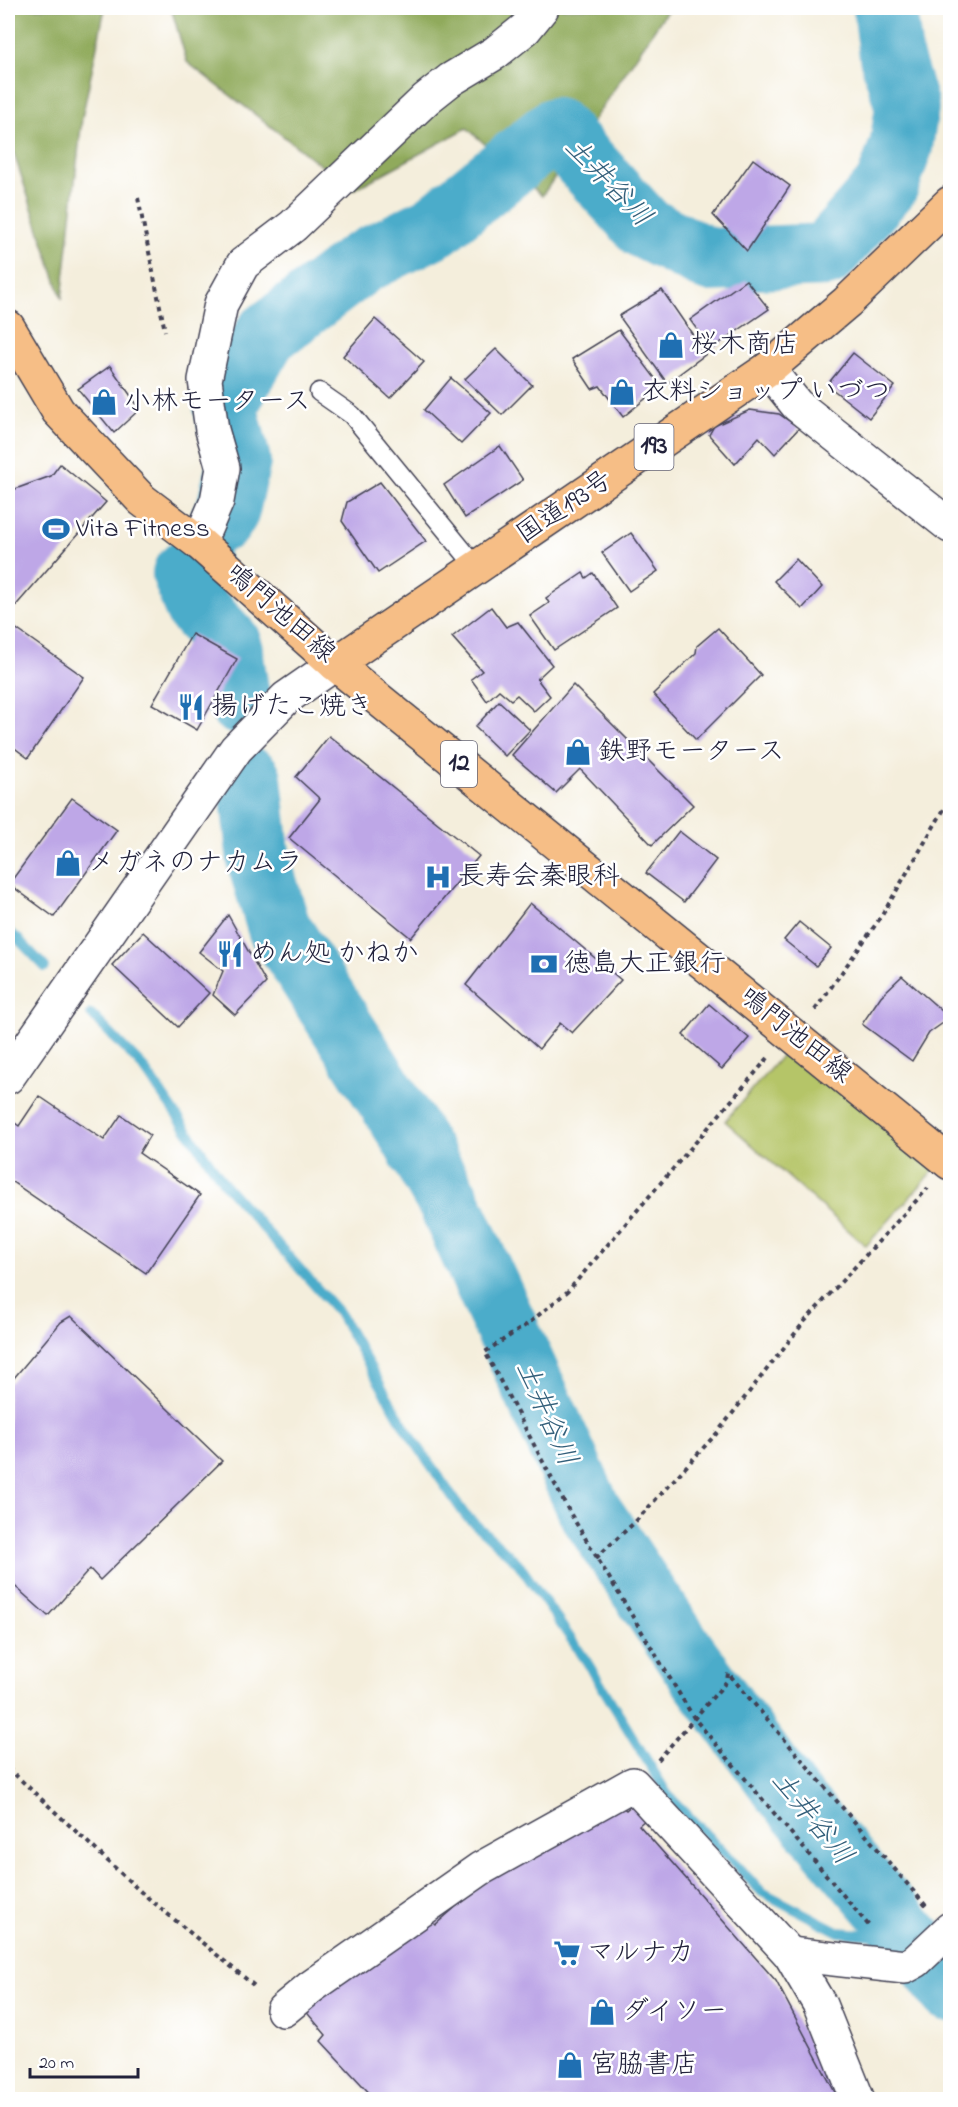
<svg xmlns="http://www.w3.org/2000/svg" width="958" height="2107" font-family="'Indie Flower','Klee One',sans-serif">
	<rect width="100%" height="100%" fill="#fff"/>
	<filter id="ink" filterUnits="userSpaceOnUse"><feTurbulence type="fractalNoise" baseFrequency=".0167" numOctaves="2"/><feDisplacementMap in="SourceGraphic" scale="12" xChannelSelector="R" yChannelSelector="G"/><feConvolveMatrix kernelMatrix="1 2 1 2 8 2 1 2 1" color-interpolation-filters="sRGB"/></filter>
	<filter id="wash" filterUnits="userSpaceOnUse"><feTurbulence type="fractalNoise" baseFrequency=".008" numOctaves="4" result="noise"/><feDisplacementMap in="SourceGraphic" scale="24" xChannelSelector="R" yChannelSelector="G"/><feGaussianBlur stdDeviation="1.35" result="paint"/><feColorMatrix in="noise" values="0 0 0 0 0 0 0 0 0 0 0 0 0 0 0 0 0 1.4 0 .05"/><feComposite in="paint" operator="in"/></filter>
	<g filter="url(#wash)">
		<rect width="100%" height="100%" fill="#f4eedc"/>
		<path fill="#b5c567" stroke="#6c7451" stroke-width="1.5" d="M788,1048L936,1168L866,1246L725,1121Z"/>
		<g fill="#90aa5c" stroke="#59664c" stroke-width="1.5">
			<path d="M8,8H105L82,118L62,299L8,136Z"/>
			<path d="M171,8H669L542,196L467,128L353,190L187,62Z"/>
		</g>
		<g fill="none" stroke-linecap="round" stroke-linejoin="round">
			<g stroke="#4bacca" stroke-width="10">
				<path d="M8,931L18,939L45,967"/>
				<path d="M91,1014L143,1067L226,1186L339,1313L406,1429L465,1515L518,1563L587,1662L668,1795L762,1892L839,1932L912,1939"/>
			</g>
			<g stroke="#4bacca" stroke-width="64">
				<path d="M222,520L228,510L239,461L225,406L266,335L361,263L435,226L555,129L645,228L709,260L826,255L887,185L901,146L907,107L891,56L885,8"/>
				<path d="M198,561L184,574L196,607L230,644L239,703"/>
				<path d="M250,779L259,862L279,928L409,1132L449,1202L590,1511L685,1654L789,1796L912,1939L950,1990"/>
			</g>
		</g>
		<g id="blocks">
			<g fill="#bea7e7">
				<path d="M753,159L790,186L747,251L713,215Z"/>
				<path d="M746,280L769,309L711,349L690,320Z"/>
				<path d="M662,290L706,354L667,383L619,316Z"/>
				<path d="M375,319L424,362L390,398L343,356Z"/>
				<path d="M619,330L661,386L623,417L600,386L592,389L572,359Z"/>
				<path d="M496,349L532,385L502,415L465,379Z"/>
				<path d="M853,353L895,386L869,418L827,385Z"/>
				<path d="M110,366L140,409L114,433L78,389Z"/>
				<path d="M451,378L491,413L461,444L424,410Z"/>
				<path d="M750,410L779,414L799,428L775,454L759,437L735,464L709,435L714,426Z"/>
				<path d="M500,446L523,480L465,518L444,485Z"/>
				<path d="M60,464L106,502L12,610L8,607V493L10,491L51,476Z"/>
				<path d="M380,482L426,541L378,573L342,521L347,502Z"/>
				<path d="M631,533L658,571L629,591L602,553Z"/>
				<path d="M796,559L822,587L802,609L774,581Z"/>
				<path d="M583,573L586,578L593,573L617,608L554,650L530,616L549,603L546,598Z"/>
				<path d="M491,607L506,627L518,622L552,665L537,679L550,696L534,711L517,695L511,700L499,690L487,701L471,679L482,671L452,637Z"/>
				<path d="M8,623L84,677L28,758L8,743Z"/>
				<path d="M718,628L761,675L696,740L653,694L696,653L697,646Z"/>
				<path d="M192,634L237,659L197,730L152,704Z"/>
				<path d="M573,685L693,805L652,845L580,769L556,793L512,755Z"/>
				<path d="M499,701L530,730L505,756L475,727Z"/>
				<path d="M329,736L479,856L411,938L289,838L320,799L296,777Z"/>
				<path d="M72,798L117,830L54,917L9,884Z"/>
				<path d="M679,831L716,860L684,902L646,873Z"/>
				<path d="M530,903L621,980L572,1033L560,1023L539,1049L466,985Z"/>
				<path d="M228,915L266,983L235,1015L213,995L223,971L199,952Z"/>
				<path d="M799,922L831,948L816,966L784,940Z"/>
				<path d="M143,932L209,993L178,1027L112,965Z"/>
				<path d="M902,976L950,1018L929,1033L912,1061L862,1024L881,996Z"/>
				<path d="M709,1004L749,1038L722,1069L683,1035Z"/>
				<path d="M39,1096L104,1140L121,1115L150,1135L139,1153L200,1195L146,1273L8,1179V1118L19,1126Z"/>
				<path d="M71,1316L222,1461L100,1580L90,1569L48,1616L8,1580V1385L61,1322Z"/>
				<path d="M618,1804L626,1810L632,1805L645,1820L639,1825L776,1981L839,2100H376L321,2041L326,2035L303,2008L430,1920L435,1925L497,1871Z"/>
			</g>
		</g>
	</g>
	<g filter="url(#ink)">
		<use href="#blocks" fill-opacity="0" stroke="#424153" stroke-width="1.5"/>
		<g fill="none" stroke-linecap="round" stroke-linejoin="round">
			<defs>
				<path id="service" d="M319,392L352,415L477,568"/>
				<g id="minor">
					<path d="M768,369L797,405L950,526"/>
					<path d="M199,543L217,501L223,468L212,430L205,380L221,304L243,264L293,226L426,99L450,80L495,53L525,29L542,8"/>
					<path d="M790,1954L905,1967L916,1961L950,1929"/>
					<path d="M283,2010L311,1987L480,1869L633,1784L790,1954L820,2005L858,2100"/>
				</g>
				<path id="tertiary" d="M8,1077L236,749L286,698L335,664"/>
				<path id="primary" d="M8,327L58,411L142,500L199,543L335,664L950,1163"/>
				<path id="trunk" d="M335,664L768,369L847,302L950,203"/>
			</defs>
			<use href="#service" stroke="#424153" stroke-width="21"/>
			<use href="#minor" stroke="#424153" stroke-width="36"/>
			<use href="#tertiary" stroke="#424153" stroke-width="36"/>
			<use href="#primary" stroke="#424153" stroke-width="36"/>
			<use href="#trunk" stroke="#424153" stroke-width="36"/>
			<g stroke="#424153" stroke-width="4" stroke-dasharray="4.5 4.5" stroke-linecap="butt">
				<path d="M138,198L165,331"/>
				<path d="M815,1010L881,917L950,799"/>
				<path d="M768,1058L568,1291L529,1323L485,1352L570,1513L694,1718L870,1927"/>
				<path d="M596,1558L635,1522L717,1433L804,1322L928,1188"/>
				<path d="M658,1760L727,1681L728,1673L926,1906"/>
				<path d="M8,1768L141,1892L257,1988"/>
			</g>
			<use href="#service" stroke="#fff" stroke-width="18"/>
			<use href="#minor" stroke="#fff" stroke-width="33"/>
			<use href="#tertiary" stroke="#fff" stroke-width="33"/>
			<use href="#primary" stroke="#f6be86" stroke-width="33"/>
			<use href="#trunk" stroke="#f6be86" stroke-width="33"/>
		</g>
	</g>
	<defs>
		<symbol id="shop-bare" viewBox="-9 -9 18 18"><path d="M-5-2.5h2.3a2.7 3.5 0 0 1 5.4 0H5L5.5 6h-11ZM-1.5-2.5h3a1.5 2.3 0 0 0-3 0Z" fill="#1f6fb2" stroke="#fff" stroke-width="2.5" paint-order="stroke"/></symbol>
		<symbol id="stadium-bare" viewBox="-9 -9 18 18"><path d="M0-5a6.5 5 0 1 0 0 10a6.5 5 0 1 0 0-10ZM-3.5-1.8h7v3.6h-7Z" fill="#1f6fb2" stroke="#fff" stroke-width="2.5" paint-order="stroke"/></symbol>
		<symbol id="restaurant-bare" viewBox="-9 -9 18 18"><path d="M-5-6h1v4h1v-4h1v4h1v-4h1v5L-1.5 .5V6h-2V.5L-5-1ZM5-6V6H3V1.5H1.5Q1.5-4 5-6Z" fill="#1f6fb2" stroke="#fff" stroke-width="2.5" paint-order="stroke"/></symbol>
		<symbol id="hospital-bare" viewBox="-9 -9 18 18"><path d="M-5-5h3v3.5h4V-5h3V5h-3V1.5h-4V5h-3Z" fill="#1f6fb2" stroke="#fff" stroke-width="2.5" paint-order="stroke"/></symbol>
		<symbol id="bank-bare" viewBox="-9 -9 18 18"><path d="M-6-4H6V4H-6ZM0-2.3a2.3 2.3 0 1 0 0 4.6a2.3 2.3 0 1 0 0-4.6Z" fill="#1f6fb2" stroke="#fff" stroke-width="2.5" paint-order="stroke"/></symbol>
		<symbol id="supermarket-bare" viewBox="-9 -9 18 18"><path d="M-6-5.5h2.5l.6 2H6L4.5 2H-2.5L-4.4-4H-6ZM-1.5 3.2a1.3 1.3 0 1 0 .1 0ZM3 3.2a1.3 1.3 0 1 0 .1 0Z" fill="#1f6fb2" stroke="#fff" stroke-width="2.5" paint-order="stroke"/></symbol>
	</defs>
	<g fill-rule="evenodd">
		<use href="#shop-bare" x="652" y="326" width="38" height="38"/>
		<use href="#shop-bare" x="603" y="373" width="38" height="38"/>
		<use href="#shop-bare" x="85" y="383" width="38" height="38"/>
		<use href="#stadium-bare" x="37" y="510" width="38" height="38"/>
		<use href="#restaurant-bare" x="172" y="688" width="38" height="38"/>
		<use href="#shop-bare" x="559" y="733" width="38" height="38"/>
		<use href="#shop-bare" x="49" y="844" width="38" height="38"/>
		<use href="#hospital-bare" x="419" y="858" width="38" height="38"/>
		<use href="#restaurant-bare" x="211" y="935" width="38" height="38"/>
		<use href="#bank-bare" x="525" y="945" width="38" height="38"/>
		<use href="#supermarket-bare" x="548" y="1934" width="38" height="38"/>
		<use href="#shop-bare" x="583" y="1993" width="38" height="38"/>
		<use href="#shop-bare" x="551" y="2046" width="38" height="38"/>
	</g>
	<g text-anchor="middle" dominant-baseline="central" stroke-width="5" stroke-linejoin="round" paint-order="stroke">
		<g fill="#fff" stroke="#646476" stroke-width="1.5">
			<rect x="634.5" y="424" width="39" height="46" rx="4.5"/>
			<rect x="441" y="741" width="36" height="46" rx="4.5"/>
		</g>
		<g font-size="26" font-weight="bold" fill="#22223b">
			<text x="654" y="447">193</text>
			<text x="459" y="764">12</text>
		</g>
		<g font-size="27" fill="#22223b" stroke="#fff" text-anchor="start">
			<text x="691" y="345">桜木商店</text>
			<text x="642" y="392">衣料ショップ いづつ</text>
			<text x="124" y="402">小林モータース</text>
			<text x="76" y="529">Vita Fitness</text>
			<text x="211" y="707">揚げたこ焼き</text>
			<text x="598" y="752">鉄野モータース</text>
			<text x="88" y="863">メガネのナカムラ</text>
			<text x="458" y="877">長寿会秦眼科</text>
			<text x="250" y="954">めん処 かねか</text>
			<text x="564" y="964">徳島大正銀行</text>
			<text x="587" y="1953">マルナカ</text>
			<text x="622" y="2012">ダイソー</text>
			<text x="590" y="2065">宮脇書店</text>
		</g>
		<g font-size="27" fill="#22223b" stroke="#fff">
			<text transform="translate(565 508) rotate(-34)">国道193号</text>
			<text transform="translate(280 614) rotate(41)">鳴門池田線</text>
			<text transform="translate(795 1036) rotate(39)">鳴門池田線</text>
		</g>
		<g font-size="28" font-style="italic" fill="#34607b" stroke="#fff">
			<text transform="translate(607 183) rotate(46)">土井谷川</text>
			<text transform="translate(545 1414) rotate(66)">土井谷川</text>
			<text transform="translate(811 1819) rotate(51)">土井谷川</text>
		</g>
	</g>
	<rect width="958" height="2107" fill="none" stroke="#fff" stroke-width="30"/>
	<path d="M30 2068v9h108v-9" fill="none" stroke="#22223b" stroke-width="3"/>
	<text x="39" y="2068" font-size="18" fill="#22223b" stroke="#ffffff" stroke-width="4.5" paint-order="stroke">20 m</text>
</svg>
